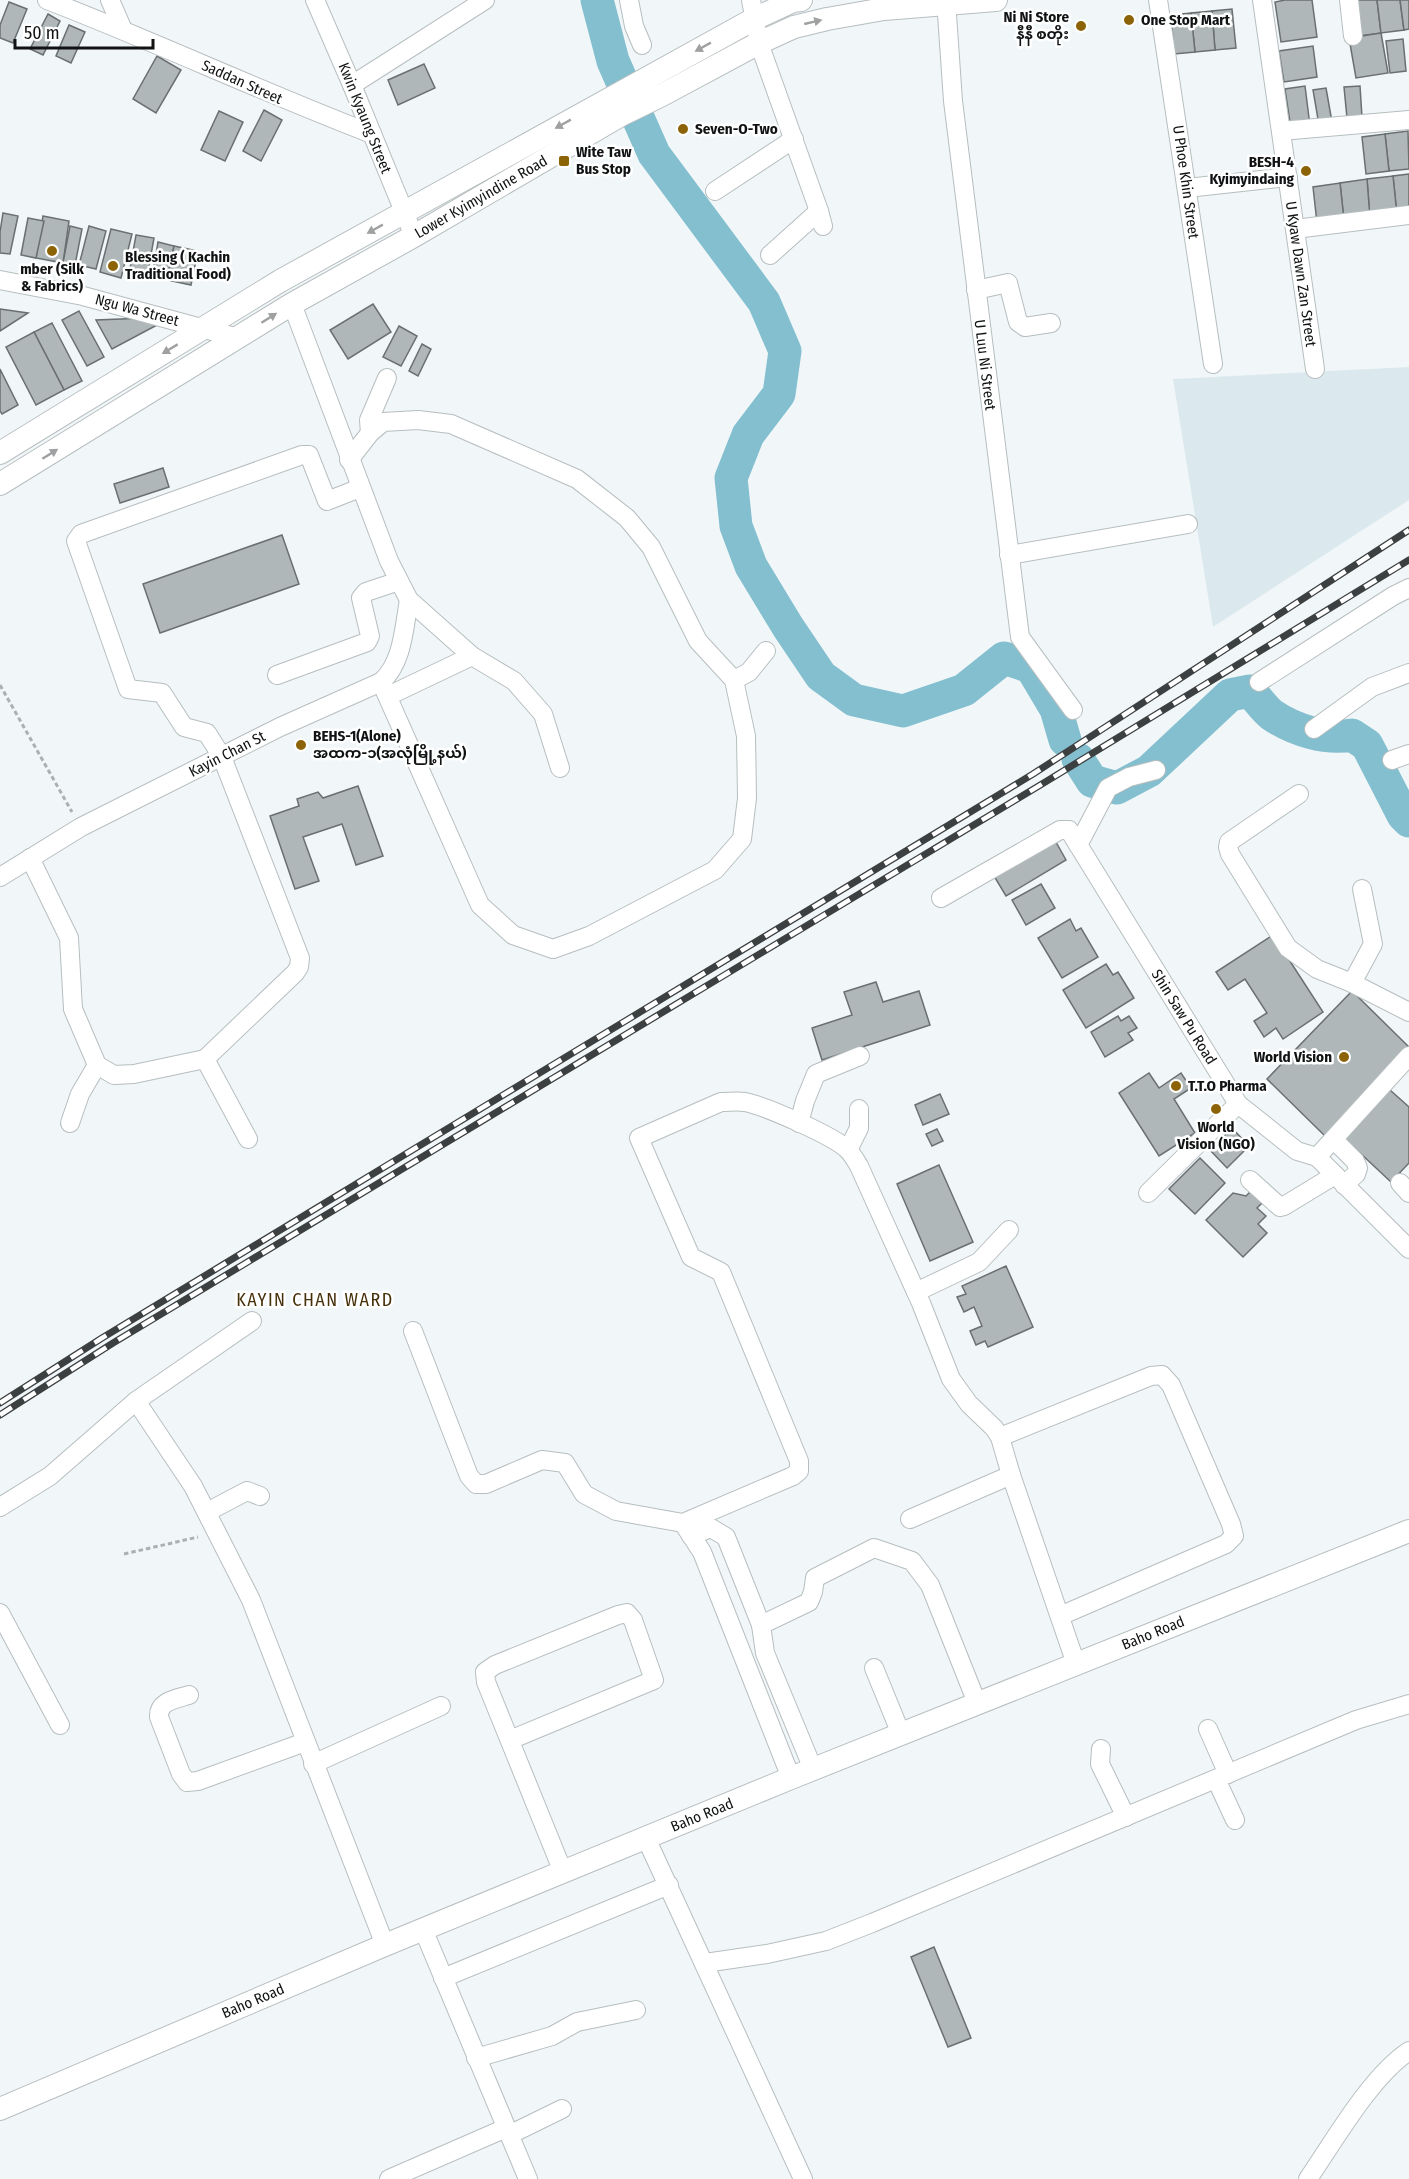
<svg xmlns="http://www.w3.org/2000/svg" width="1409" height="2179" font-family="'Fira Sans Condensed','Noto Sans Myanmar',sans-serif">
	<rect width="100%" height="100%" fill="#f1f7f9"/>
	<path fill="#dbe9ee" d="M1409,367V500L1213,627L1173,379Z"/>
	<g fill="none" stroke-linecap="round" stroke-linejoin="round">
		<g stroke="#84bfcf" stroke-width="33">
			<path d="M597,0L613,61L654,154L764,302L785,351L779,394L748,435L731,478L736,526L751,566L788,627L821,676L854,700L903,711L964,690L1004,658L1031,667L1056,709L1065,740"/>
			<path d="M1078,759L1092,781L1117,788L1149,771L1230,695L1250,691C1257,698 1264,709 1272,715C1294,730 1326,740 1352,735L1367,745L1403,815L1409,821"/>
		</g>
	</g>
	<g fill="#b0b7b8" stroke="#6a7071" stroke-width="1.5">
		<path d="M1285,0H1312L1317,37L1281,42L1275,2Z"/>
		<path d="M1355,0H1377L1381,33L1359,36Z"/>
		<path d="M1377,0H1400L1404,30L1381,33Z"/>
		<path d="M1400,0H1409V29L1404,30Z"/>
		<path d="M9,2L27,9L13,43L0,38V25Z"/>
		<path d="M1232,9L1236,48L1215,50L1212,11Z"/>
		<path d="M1212,11L1215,50L1195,52L1191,13Z"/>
		<path d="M1191,13L1195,52L1174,54L1171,15Z"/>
		<path d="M48,14L60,21L43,55L30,49Z"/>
		<path d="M69,25L85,32L71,63L56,56Z"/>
		<path d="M1381,33L1388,73L1356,78L1349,38Z"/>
		<path d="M1403,39L1406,71L1390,73L1386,41Z"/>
		<path d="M1313,46L1317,77L1284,82L1279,51Z"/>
		<path d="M157,56L181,70L156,113L133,99Z"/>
		<path d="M424,64L435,88L398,105L388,80Z"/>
		<path d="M1305,86L1310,126L1291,129L1285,89Z"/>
		<path d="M1360,86L1362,117L1347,118L1344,87Z"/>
		<path d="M1326,88L1332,122L1319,125L1313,90Z"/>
		<path d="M264,110L282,120L261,161L243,151Z"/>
		<path d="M219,111L243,122L225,161L201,150Z"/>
		<path d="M1408,131L1409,169L1389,171L1385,134Z"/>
		<path d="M1385,134L1389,171L1366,174L1362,137Z"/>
		<path d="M1409,174V214L1397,215L1393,176Z"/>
		<path d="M1393,176L1397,215L1370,218L1367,179Z"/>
		<path d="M1367,179L1370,218L1344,220L1340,183Z"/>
		<path d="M1340,183L1344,220L1317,223L1313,187Z"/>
		<path d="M3,213L18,216L10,254L0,253V232Z"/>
		<path d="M43,216L69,221L63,263L36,258Z"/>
		<path d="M28,218L44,221L36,258L21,255Z"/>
		<path d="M70,226L82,229L75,265L63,263Z"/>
		<path d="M89,226L106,231L96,269L79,265Z"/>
		<path d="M111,229L132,234L121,278L100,272Z"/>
		<path d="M136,235L154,238L147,277L129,274Z"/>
		<path d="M158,242L174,246L167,280L152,277Z"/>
		<path d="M174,246L198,251L191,285L167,280Z"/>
		<path d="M373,304L391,332L348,359L330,330Z"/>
		<path d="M0,309L28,313L0,331Z"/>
		<path d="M79,311L104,357L87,366L62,320Z"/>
		<path d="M172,317L112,349L96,320Z"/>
		<path d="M52,323L82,381L64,390L34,332Z"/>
		<path d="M399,326L417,336L401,366L383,357Z"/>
		<path d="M34,332L64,390L36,405L6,347Z"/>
		<path d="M422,344L431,349L418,376L409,371Z"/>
		<path d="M0,369L18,405L2,414L0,411Z"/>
		<path d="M163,468L169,487L120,503L114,484Z"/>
		<path d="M282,535L299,584L160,633L143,584Z"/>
		<path d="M358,786L383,856L356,865L342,824L303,837L319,881L295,889L270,816L299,806L297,799L318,792L323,798Z"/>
		<path d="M1052,835L1066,860L1006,896L991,871Z"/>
		<path d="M1041,884L1055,908L1026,925L1012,900Z"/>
		<path d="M1070,919L1076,931L1081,928L1098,957L1062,978L1038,938Z"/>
		<path d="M1273,935L1323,1012L1283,1039L1276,1028L1264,1037L1254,1021L1267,1013L1245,979L1228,990L1216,972Z"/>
		<path d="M1106,964L1113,975L1118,972L1134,998L1086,1028L1063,990Z"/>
		<path d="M876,982L883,1002L919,991L930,1025L822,1060L812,1028L852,1015L844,992Z"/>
		<path d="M1352,991L1409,1047V1049L1325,1136L1267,1079Z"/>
		<path d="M1118,1016L1121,1021L1129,1016L1137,1028L1128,1033L1133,1040L1105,1057L1091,1032Z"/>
		<path d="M1149,1073L1159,1088L1181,1073L1191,1088L1174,1099L1195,1133L1159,1156L1119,1093Z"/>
		<path d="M1390,1090L1409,1107V1163L1391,1182L1345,1139Z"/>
		<path d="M940,1094L949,1114L923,1125L915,1105Z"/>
		<path d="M1232,1128L1249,1146L1227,1168L1210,1150Z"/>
		<path d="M937,1129L943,1141L932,1146L926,1134Z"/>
		<path d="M1200,1158L1225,1183L1195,1214L1169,1189Z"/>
		<path d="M939,1165L973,1242L930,1261L897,1184Z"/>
		<path d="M1252,1190L1264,1201L1257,1208L1266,1216L1258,1224L1267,1233L1243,1257L1206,1220L1233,1193L1246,1196Z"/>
		<path d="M1006,1266L1033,1327L988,1347L985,1341L976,1345L970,1331L982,1326L974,1307L964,1312L957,1297L966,1294L962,1286Z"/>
		<path d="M934,1947L971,2038L948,2047L911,1957Z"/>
	</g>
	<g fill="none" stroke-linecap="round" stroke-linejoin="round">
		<defs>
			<g id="minor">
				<path d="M47,0C156,42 262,92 372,134"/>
				<path d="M110,0L123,30"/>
				<path d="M315,0L352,85L414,236"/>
				<path d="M629,0L634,26L642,45"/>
				<path d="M751,0L759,43L819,211L823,226"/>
				<path d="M946,0L953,101L1020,637L1073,710"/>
				<path d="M1158,0L1213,364"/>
				<path d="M1262,0L1315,369"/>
				<path d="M1349,0L1353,36"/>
				<path d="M352,85L485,0"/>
				<path d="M1281,131L1409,120"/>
				<path d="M1187,188L1288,177"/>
				<path d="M715,191L794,139"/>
				<path d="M1295,229L1409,215"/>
				<path d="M770,255L819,211"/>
				<path d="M0,280L83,296L238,338"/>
				<path d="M976,290L1008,283L1018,322L1025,327L1051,323"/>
				<path d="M292,304L389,561L409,600L472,656L514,681L543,714L560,768"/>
				<path d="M370,433L369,420L387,378"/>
				<path d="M349,460L370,433L383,422L418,420L451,424L577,479L627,518L651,547L698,641L734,680L746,736L747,798L742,839L715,870L589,936L553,949L513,935L480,905L381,682"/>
				<path d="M1009,555L1188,524"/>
				<path d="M277,675L367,642L370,636L361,598L366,592L399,581"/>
				<path d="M734,680L749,672L766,651"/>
				<path d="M1259,682L1393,596L1409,588"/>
				<path d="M388,696L472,656"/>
				<path d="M1314,729L1372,687L1409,673"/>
				<path d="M1392,760L1409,754"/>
				<path d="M1299,794L1229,842L1228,847L1230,854L1288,948L1317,969L1352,983L1409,1012"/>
				<path d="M1078,845L1108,788L1129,777L1156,770"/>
				<path d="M30,858L69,938L73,1009L97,1065L114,1075L134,1074L205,1059L295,973L299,967L300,958L222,757L207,733L184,727L162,693L128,689L76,541L81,534L302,455H309L327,501L360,488"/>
				<path d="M0,877L81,827L280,727L381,682C403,663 404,627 409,600"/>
				<path d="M941,898L1060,830H1069L1238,1104L1297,1151L1317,1157L1409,1249"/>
				<path d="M1352,983L1373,944L1362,889"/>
				<path d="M205,1059L248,1139"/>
				<path d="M70,1123L80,1094L97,1065"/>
				<path d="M799,1123L805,1101L816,1074L860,1056"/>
				<path d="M1334,1140L1355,1161L1358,1168L1356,1174L1344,1185"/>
				<path d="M848,1150L859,1128V1109"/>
				<path d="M1317,1157L1409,1056"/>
				<path d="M1250,1180L1280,1207L1284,1206L1335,1175"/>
				<path d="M1400,1183L1409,1193"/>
				<path d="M1148,1193L1238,1104"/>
				<path d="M916,1292L979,1262L1009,1230"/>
				<path d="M413,1331L469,1476L476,1484H486L542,1460L565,1463L584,1494L616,1511L683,1523L793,1476L799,1471V1461L721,1272L691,1257L639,1138L721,1102C729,1102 737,1101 745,1102C765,1106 834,1136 848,1150C852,1154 856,1161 859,1166L921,1303L951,1379L969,1404L994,1428L1000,1437L1011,1475L1076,1664"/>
				<path d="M136,1401L193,1486L251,1600L385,1945"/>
				<path d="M1000,1437L1151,1376L1162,1375L1171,1385L1231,1524L1234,1536L1226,1544L1060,1616"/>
				<path d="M0,1507L50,1476L136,1401L252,1321"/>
				<path d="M207,1512L247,1491L260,1496"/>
				<path d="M910,1519L1011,1475"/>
				<path d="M683,1523L702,1552L791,1778"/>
				<path d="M691,1536L711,1528L726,1537L761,1625"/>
				<path d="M0,1613L60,1725"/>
				<path d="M874,1668L901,1734"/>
				<path d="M189,1695C176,1699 158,1701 159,1717L181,1774L187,1782L198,1781L305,1742"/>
				<path d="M1208,1729L1228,1774"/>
				<path d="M510,1740L654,1680L633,1620L627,1613L618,1615L495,1665L485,1672L486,1682L563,1872"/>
				<path d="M1101,1749L1100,1764L1126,1817"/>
				<path d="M313,1764L441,1706"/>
				<path d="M813,1769L765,1653L761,1625L809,1602L813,1592L815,1578L874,1548L912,1561L930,1585L977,1703"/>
				<path d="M1216,1779L1235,1820"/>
				<path d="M646,1838L803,2179"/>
				<path d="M423,1929L528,2179"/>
				<path d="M705,1963L767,1954L826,1941L872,1923L1356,1720L1409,1704"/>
				<path d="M443,1978L669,1885"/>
				<path d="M476,2058L552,2036L577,2022L636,2010"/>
				<path d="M509,2135L562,2109"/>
				<path d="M389,2179L506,2128"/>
				<path d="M1308,2179C1334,2141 1371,2076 1409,2051"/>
			</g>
			<g id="major">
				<path d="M0,453L280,281L754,19L793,1L801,0"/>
				<path d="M0,484L292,304L414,236L623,114L662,95L759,43L794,27L827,19L884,9L996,0"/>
				<path d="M0,2109L385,1945L791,1778L1409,1531"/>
			</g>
		</defs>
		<use href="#minor" stroke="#b7bebf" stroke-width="20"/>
		<use href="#major" stroke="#b7bebf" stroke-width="24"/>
		<g stroke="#acb0b2" stroke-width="3" stroke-dasharray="4.5 3" stroke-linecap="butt">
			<path d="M0,685L72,812"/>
			<path d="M124,1554L198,1537"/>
		</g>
		<use href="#minor" stroke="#fff" stroke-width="18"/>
		<use href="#major" stroke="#fff" stroke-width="22"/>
		<defs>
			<g id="rail">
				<path d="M0,1403L102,1338L1033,774L1409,530"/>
				<path d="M0,1415L113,1343L1042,784L1409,560"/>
			</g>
		</defs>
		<use href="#rail" stroke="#3d4041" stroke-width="7"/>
		<use href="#rail" stroke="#fff" stroke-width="4.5" stroke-dasharray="14" stroke-linecap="butt"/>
	</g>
	<defs><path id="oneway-solid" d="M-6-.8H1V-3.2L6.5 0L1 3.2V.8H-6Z" transform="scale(1.5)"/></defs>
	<g fill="#9fa0a1">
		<use href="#oneway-solid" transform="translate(813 22) rotate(-13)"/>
		<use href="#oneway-solid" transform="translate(703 47) rotate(151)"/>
		<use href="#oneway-solid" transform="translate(563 124) rotate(151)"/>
		<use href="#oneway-solid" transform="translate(375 229) rotate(151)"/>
		<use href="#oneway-solid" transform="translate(269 318) rotate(-32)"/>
		<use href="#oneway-solid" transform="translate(170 349) rotate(149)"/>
		<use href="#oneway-solid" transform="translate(50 454) rotate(-32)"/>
	</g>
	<g fill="#8d6307" stroke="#fff" stroke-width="2">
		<circle cx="1129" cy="20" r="6"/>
		<circle cx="1081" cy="26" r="6"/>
		<circle cx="683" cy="129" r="6"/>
		<rect x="558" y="155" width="12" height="12" rx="3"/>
		<circle cx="1306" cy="171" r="6"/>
		<circle cx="52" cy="251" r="6"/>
		<circle cx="113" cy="266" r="6"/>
		<circle cx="301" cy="745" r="6"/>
		<circle cx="1344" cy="1057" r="6"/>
		<circle cx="1176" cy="1086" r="6"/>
		<circle cx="1216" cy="1109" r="6"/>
	</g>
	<g text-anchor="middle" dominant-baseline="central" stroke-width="5" stroke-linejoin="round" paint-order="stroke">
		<g font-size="15" font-weight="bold" fill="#101213" stroke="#fff" text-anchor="start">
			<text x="1069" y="17" text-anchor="end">Ni Ni Store<tspan x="1069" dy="17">နီနီ စတိုး</tspan></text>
			<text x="1141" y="20">One Stop Mart</text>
			<text x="695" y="129">Seven-O-Two</text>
			<text x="576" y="152">Wite Taw<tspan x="576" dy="17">Bus Stop</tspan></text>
			<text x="1294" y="162" text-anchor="end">BESH-4<tspan x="1294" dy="17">Kyimyindaing</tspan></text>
			<text x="125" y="257">Blessing ( Kachin<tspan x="125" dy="17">Traditional Food)</tspan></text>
			<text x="52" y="269" text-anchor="middle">mber (Silk<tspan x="52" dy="17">&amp; Fabrics)</tspan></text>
			<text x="313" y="736">BEHS-1(Alone)<tspan x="313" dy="17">အထက-၁(အလုံမြို့နယ်)</tspan></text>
			<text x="1332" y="1057" text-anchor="end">World Vision</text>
			<text x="1188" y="1086">T.T.O Pharma</text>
			<text x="1216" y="1127" text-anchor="middle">World<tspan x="1216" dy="17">Vision (NGO)</tspan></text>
		</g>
		<g font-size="15" fill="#101213" stroke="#fff">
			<text transform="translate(242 82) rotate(24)">Saddan Street</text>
			<text transform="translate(365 118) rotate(68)">Kwin Kyaung Street</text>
			<text transform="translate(1186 182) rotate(82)">U Phoe Khin Street</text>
			<text transform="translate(481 197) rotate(-30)">Lower Kyimyindine Road</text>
			<text transform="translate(1301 274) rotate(82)">U Kyaw Dawn Zan Street</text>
			<text transform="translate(137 310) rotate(15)">Ngu Wa Street</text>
			<text transform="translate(985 365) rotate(83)">U Luu Ni Street</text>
			<text transform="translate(227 754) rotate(-27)">Kayin Chan St</text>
			<text transform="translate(1184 1017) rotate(58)">Shin Saw Pu Road</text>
			<text transform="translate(1153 1633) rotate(-22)">Baho Road</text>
			<text transform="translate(702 1815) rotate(-22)">Baho Road</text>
			<text transform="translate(253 2001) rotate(-23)">Baho Road</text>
		</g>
		<g font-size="18" letter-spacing="1.5" fill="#46310b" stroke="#fff">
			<text x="315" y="1300">KAYIN CHAN WARD</text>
		</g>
	</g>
	<path d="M15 39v9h138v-9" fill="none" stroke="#101213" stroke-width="3"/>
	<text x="24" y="39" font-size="18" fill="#101213" stroke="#ffffff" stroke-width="4.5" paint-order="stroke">50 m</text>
</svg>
